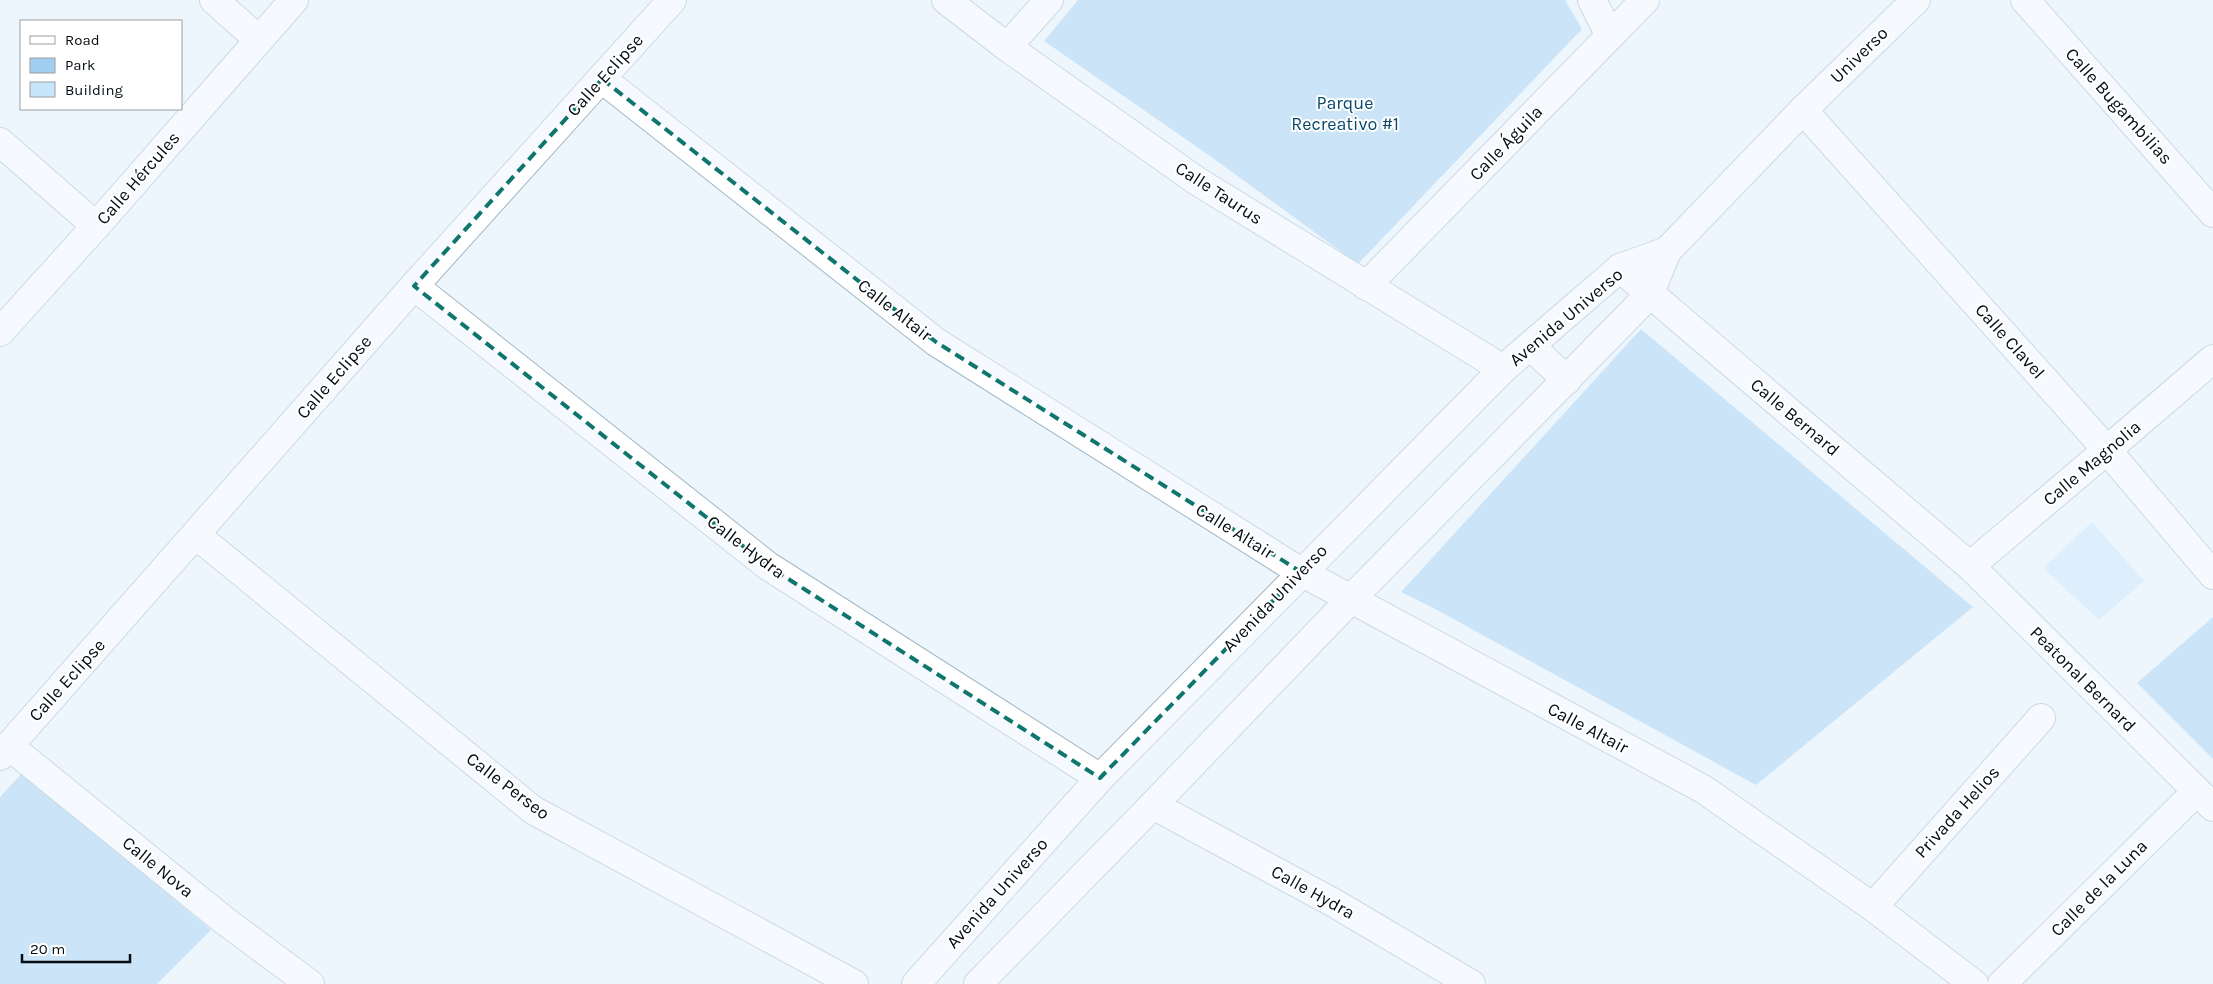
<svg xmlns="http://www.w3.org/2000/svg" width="2213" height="984" font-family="Karla,sans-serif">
	<rect width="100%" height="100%" fill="#eef6fd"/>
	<g fill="#a1cff0">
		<path d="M1078,0H1565L1582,29L1358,264L1210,156L1044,41Z"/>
		<path d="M1641,329L1973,607L1756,785L1437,610L1401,592Z"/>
		<path d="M2213,617V759L2137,683Z"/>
		<path d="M23,772L211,930L157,984H0V797Z"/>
	</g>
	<path fill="#c7e5fb" d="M2092,522L2144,581L2099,620L2043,568Z"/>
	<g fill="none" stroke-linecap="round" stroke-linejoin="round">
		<defs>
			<g id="street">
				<path d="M214,0L259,40"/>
				<path d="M946,0L1007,47L1197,181L1503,369"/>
				<path d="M1592,0L1610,36"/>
				<path d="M2025,0L2213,213"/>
				<path d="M1007,47L1049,0"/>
				<path d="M602,79L936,342L1301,572L1703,789L1873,907L1974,984"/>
				<path d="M1803,110L1916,0"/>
				<path d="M0,142L96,226"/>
				<path d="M1620,268L1970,566L2213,807"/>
				<path d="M414,286L768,566L1100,778"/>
				<path d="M1366,286L1645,0"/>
				<path d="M0,332L96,226L294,0"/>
				<path d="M196,535L533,810L854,984"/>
				<path d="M1970,566L2107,450L2213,575"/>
				<path d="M9,746L225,921L310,984"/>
				<path d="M0,756L414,286L672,0"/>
				<path d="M1153,805L1334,903L1471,984"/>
				<path d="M1873,907L2041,718"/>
				<path d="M2002,984L2196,792"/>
			</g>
			<g id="secondary">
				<path d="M1530,346L1567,380"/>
				<path d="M916,984L1100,778L1503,369L1620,268L1667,251"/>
				<path d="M978,984L1153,805L1350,600L1649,295L1667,251L1803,110L2107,450L2213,359"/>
			</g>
		</defs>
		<use href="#street" stroke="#a1b7c6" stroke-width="30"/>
		<use href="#secondary" stroke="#a1b7c6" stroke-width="30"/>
		<use href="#street" stroke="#fff" stroke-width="28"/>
		<use href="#secondary" stroke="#fff" stroke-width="28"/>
	</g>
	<path d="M0 0H2213V984H0ZM602,79L936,342L1301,572L1100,778L768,566L414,286Z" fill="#eef6fd" fill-opacity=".55" fill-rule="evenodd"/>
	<path fill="none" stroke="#0f766e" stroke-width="4" stroke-dasharray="10 6" stroke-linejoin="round" d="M602,79L936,342L1301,572L1100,778L768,566L414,286Z"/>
	<g text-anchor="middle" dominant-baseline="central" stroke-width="4" stroke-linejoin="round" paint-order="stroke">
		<g font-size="18" fill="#060d12" stroke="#fff">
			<text transform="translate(1859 55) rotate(-44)">Universo</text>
			<text transform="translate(605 75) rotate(-48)">Calle Eclipse</text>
			<text transform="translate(2119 106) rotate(48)">Calle Bugambilias</text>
			<text transform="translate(1506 143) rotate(-46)">Calle Águila</text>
			<text transform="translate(138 178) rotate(-49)">Calle Hércules</text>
			<text transform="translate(1219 193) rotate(33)">Calle Taurus</text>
			<text transform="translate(895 310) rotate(38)">Calle Altair</text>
			<text transform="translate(1566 317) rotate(-40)">Avenida Universo</text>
			<text transform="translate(2010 341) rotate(48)">Calle Clavel</text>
			<text transform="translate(334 377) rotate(-49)">Calle Eclipse</text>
			<text transform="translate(1795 417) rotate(40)">Calle Bernard</text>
			<text transform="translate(2092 463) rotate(-40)">Calle Magnolia</text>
			<text transform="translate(1235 531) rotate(32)">Calle Altair</text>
			<text transform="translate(746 547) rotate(37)">Calle Hydra</text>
			<text transform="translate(1275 598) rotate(-46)">Avenida Universo</text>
			<text transform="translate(2083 679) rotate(45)">Peatonal Bernard</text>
			<text transform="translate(67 680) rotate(-48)">Calle Eclipse</text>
			<text transform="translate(1588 728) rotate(28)">Calle Altair</text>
			<text transform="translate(508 786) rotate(37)">Calle Perseo</text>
			<text transform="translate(1957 812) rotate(-48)">Privada Helios</text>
			<text transform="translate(158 867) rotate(39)">Calle Nova</text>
			<text transform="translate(2099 888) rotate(-45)">Calle de la Luna</text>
			<text transform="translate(1313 892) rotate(29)">Calle Hydra</text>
			<text transform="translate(997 893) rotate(-48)">Avenida Universo</text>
		</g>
		<g font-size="18" fill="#084a6d" stroke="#fff">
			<text x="1345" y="103">Parque<tspan x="1345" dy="21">Recreativo #1</tspan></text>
		</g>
	</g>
	<rect x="20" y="20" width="162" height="90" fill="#ffffff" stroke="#9b9ea0"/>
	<rect x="30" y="36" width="25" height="8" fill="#ffffff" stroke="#9b9ea0"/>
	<text x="65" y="45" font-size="15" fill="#060d12">Road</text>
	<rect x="30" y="58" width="25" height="15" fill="#a1cff0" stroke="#9b9ea0"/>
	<text x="65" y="70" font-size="15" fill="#060d12">Park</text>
	<rect x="30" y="82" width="25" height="15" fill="#c7e5fb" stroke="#9b9ea0"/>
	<text x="65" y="95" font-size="15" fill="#060d12">Building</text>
	<path d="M22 954v8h108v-8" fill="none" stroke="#060d12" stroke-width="2.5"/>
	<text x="30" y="954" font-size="15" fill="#060d12" stroke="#ffffff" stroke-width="4" paint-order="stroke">20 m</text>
</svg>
